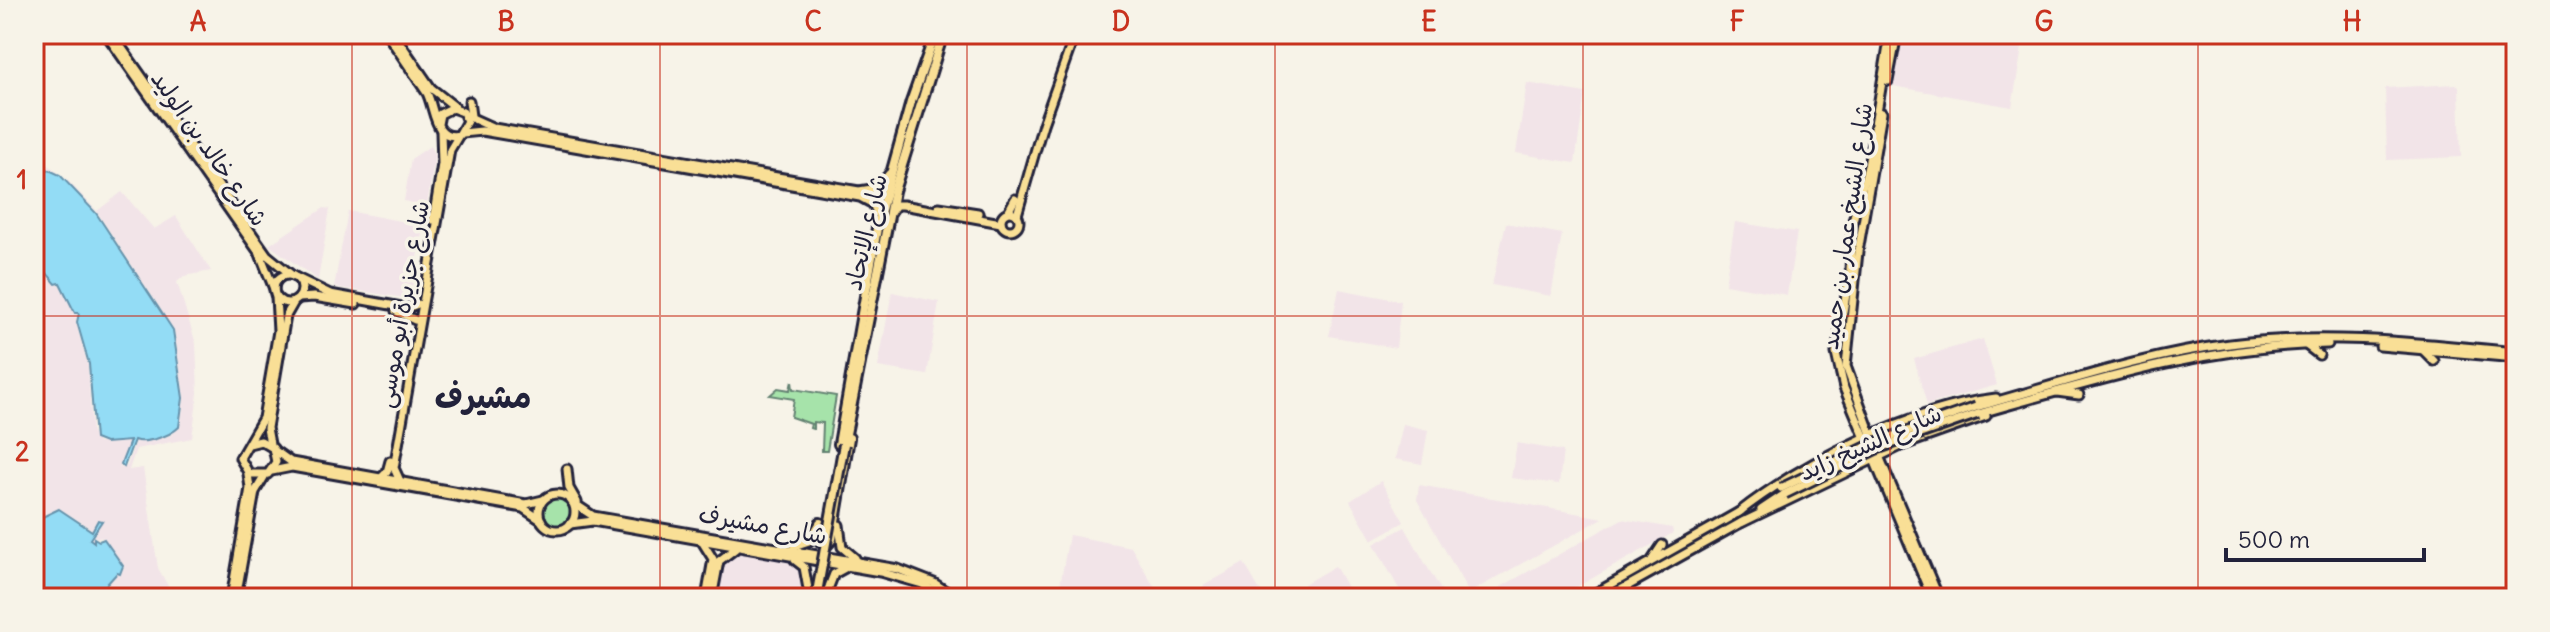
<svg xmlns="http://www.w3.org/2000/svg" width="2550" height="632" font-family="Delius,'Playpen Sans Arabic',sans-serif">
	<rect width="100%" height="100%" fill="#f7f3e8"/>
	<filter id="ink" filterUnits="userSpaceOnUse"><feTurbulence type="fractalNoise" baseFrequency=".0125" numOctaves="2"/><feDisplacementMap in="SourceGraphic" scale="16" xChannelSelector="R" yChannelSelector="G"/><feConvolveMatrix kernelMatrix="1 2 1 2 8 2 1 2 1" color-interpolation-filters="sRGB"/></filter>
	<g filter="url(#ink)">
		<g fill="#f2e4e8">
			<path d="M1903,34H1939L2022,48L2012,107L1893,86Z"/>
			<path d="M1527,83L1585,93L1575,163L1516,153Z"/>
			<path d="M2456,84L2459,86L2461,157L2387,160L2385,88Z"/>
			<path d="M430,146L435,156L427,206L404,201L411,159Z"/>
			<path d="M34,153L68,181L97,211L122,192L154,229L176,216L211,271L184,276L177,282L196,344L198,393L192,438L136,449L129,470L143,468L158,568L168,586L162,598H97L99,594H95L99,588L100,593L117,574H121L124,566L104,538L94,537V542L91,539L102,521L98,519L93,530L59,508L34,520V260L56,285L59,284L77,314L76,322L88,365L92,432L98,443L129,442L120,468L127,466L135,441L146,442L171,435L180,427L184,398L174,330L97,212L60,175L34,162Z"/>
			<path d="M324,208L330,209L318,280L269,245Z"/>
			<path d="M348,211L421,225L423,228L411,299L334,287Z"/>
			<path d="M1735,222L1797,232L1787,295L1725,284Z"/>
			<path d="M1506,223L1562,234L1551,296L1492,285Z"/>
			<path d="M1339,289L1401,301L1396,348L1329,336Z"/>
			<path d="M892,292L939,302L927,375L878,367Z"/>
			<path d="M1983,339L1997,385L1927,405L1914,359Z"/>
			<path d="M1403,424L1428,430L1422,464L1395,459Z"/>
			<path d="M1517,443L1563,451L1559,484L1511,478Z"/>
			<path d="M1381,481L1404,522L1372,540L1350,501Z"/>
			<path d="M1419,485L1492,498L1603,518L1469,593L1417,500Z"/>
			<path d="M1622,519L1672,528L1673,533L1557,598H1481Z"/>
			<path d="M1405,527L1425,563L1446,598H1404L1374,544Z"/>
			<path d="M1069,535L1131,547L1156,590L1143,598H1063L1059,591Z"/>
			<path d="M733,552L802,563L805,598H714L720,560Z"/>
			<path d="M1244,563L1262,594L1255,598H1209L1203,586Z"/>
			<path d="M1335,566L1353,598H1312L1304,584Z"/>
		</g>
		<g fill="#a6e3aa" stroke="#648272" stroke-width="2">
			<path d="M792,381L793,389L836,396L827,451H822L823,423L813,422V429L810,428L811,424L791,417L794,399L770,395L778,388L790,390Z"/>
			<circle cx="556" cy="511" r="16"/>
		</g>
		<g fill="#93dcf5" stroke="#6692ab" stroke-width="2">
			<path d="M34,163L60,175L96,213L173,330L183,398L179,427C169,437 144,444 134,440L124,467L121,464L130,441L105,443L95,439L89,364L77,322L79,313H75L60,283L56,284L34,258Z"/>
			<path d="M59,509L92,531L98,520L102,521L90,539L94,542V538L99,541L104,539L123,566L120,574L117,573L99,593V587L96,598H34V521Z"/>
		</g>
		<g fill="none" stroke-linecap="round" stroke-linejoin="round">
			<defs>
				<g id="major">
					<path d="M106,34L260,254L274,289"/>
					<path d="M112,34L267,255L294,277"/>
					<path d="M387,34L427,93C435,109 434,141 459,135L467,121L463,112L452,108L440,114L438,124"/>
					<path d="M394,34L431,88L455,107"/>
					<path d="M1890,34L1868,166L1852,224L1850,271L1836,353L1844,388L1932,598"/>
					<path d="M1888,81L1897,34"/>
					<path d="M469,101L471,116"/>
					<path d="M1882,113L1858,252L1846,366L1879,456L1939,598"/>
					<path d="M465,115L494,128L859,191L878,188L889,174"/>
					<path d="M462,133L482,131L860,197L873,204L879,217"/>
					<path d="M939,207L978,213"/>
					<circle cx="1010" cy="221" r="9"/>
					<path d="M891,212L896,205H903L1001,223"/>
					<path d="M1008,212L1015,199"/>
					<path d="M1017,215L1043,124L1075,34"/>
					<path d="M433,220L442,164L441,132"/>
					<circle cx="288" cy="289" r="14"/>
					<path d="M297,278L330,294L407,308L418,304"/>
					<path d="M299,298L314,297L356,304"/>
					<path d="M396,311L415,320"/>
					<path d="M2306,345L2319,355"/>
					<path d="M2380,346L2516,358"/>
					<path d="M2422,349L2434,361"/>
					<path d="M2057,392L2079,395"/>
					<path d="M1976,407C2060,384 2144,355 2230,344C2326,332 2421,343 2516,352"/>
					<path d="M1978,414C2094,381 2206,346 2328,344"/>
					<path d="M249,444L261,441L273,448L276,462L268,474H249L240,458L263,418L278,331L276,297"/>
					<path d="M270,444L267,428L286,316L294,302"/>
					<path d="M274,450L291,462L526,504L543,500"/>
					<path d="M567,469L569,488L577,502"/>
					<path d="M272,471L292,467L523,508L541,520"/>
					<path d="M381,478L387,472L390,461"/>
					<path d="M400,481L394,468L450,150L459,135"/>
					<circle cx="557" cy="512" r="18"/>
					<path d="M572,502L593,516L898,569L934,583L956,598"/>
					<path d="M1761,510L1785,494"/>
					<path d="M1738,513C1804,461 1912,408 1996,398"/>
					<path d="M1741,523L1901,446L1986,416"/>
					<path d="M570,524L593,521L880,572L922,584L946,598"/>
					<path d="M839,525L842,547L855,558"/>
					<path d="M703,543L713,559L706,598"/>
					<path d="M794,546L809,541L820,523"/>
					<path d="M795,560L804,567L808,589"/>
					<path d="M1652,560L1662,545"/>
					<path d="M1573,596L1592,595"/>
					<path d="M825,597L834,574L845,568"/>
					<path d="M231,598L250,488L248,474"/>
					<path d="M236,598L255,492L264,477"/>
					<path d="M712,598L719,561L735,549"/>
					<path d="M1587,598L1741,511"/>
					<path d="M1606,598L1744,521"/>
				</g>
				<g id="highway">
					<path d="M839,444L879,217L911,102L935,34"/>
					<path d="M844,444L894,191L943,34"/>
					<path d="M820,523V541L827,545L832,539L849,438"/>
				</g>
			</defs>
			<use href="#major" stroke="#22223b" stroke-width="13"/>
			<use href="#highway" stroke="#22223b" stroke-width="14"/>
			<use href="#major" stroke="#f9df96" stroke-width="7"/>
			<use href="#highway" stroke="#f9df96" stroke-width="8"/>
			<defs>
				<g id="major-bridge">
					<path d="M1781,488L1874,443L1976,407"/>
					<path d="M1785,494L1877,449L1978,414"/>
				</g>
				<path id="highway-bridge" d="M816,598L844,444"/>
			</defs>
			<use href="#major-bridge" stroke="#22223b" stroke-width="13" stroke-linecap="butt"/>
			<use href="#highway-bridge" stroke="#22223b" stroke-width="14" stroke-linecap="butt"/>
			<use href="#major-bridge" stroke="#f9df96" stroke-width="7"/>
			<use href="#highway-bridge" stroke="#f9df96" stroke-width="8"/>
		</g>
	</g>
	<path fill="none" stroke="#c8321e" stroke-width="2" stroke-opacity="0.55" d="M352,34V598M660,34V598M967,34V598M1275,34V598M1583,34V598M1890,34V598M2198,34V598M34,316H2516"/>
	<g text-anchor="middle" dominant-baseline="central" stroke-width="7" stroke-linejoin="round" paint-order="stroke">
		<g font-size="24" fill="#22223b" stroke="#f7f3e8">
			<text transform="translate(210 148) rotate(55)">شارع خالد بن الوليد</text>
			<text transform="translate(1846 226) rotate(-82)">شارع الشيخ عمار بن حميد</text>
			<text transform="translate(865 232) rotate(-77)">شارع الإتحاد</text>
			<text transform="translate(402 304) rotate(-80)">شارع جزيرة أبو موسى</text>
			<text transform="translate(1870 442) rotate(-24)">شارع الشيخ زايد</text>
			<text transform="translate(763 524) rotate(10)">شارع مشيرف</text>
		</g>
		<g font-size="32" font-weight="bold" fill="#22223b" stroke="#f7f3e8">
			<text x="483" y="396">مشيرف</text>
		</g>
	</g>
	<rect width="2550" height="632" fill="none" stroke="#f7f3e8" stroke-width="88"/>
	<path d="M2226 548v12h198v-12" fill="none" stroke="#22223b" stroke-width="4"/>
	<text x="2238" y="548" font-size="24" fill="#22223b" stroke="#f7f3e8" stroke-width="6" paint-order="stroke">500 m</text>
	<rect x="44" y="44" width="2462" height="544" fill="none" stroke="#c8321e" stroke-width="3"/>
	<g font-size="26" text-anchor="middle" font-weight="bold" fill="#c8321e">
		<text x="198" y="31">A</text>
		<text x="506" y="31">B</text>
		<text x="813" y="31">C</text>
		<text x="1121" y="31">D</text>
		<text x="1429" y="31">E</text>
		<text x="1737" y="31">F</text>
		<text x="2044" y="31">G</text>
		<text x="2352" y="31">H</text>
		<text x="22" y="189">1</text>
		<text x="22" y="461">2</text>
	</g>
</svg>
